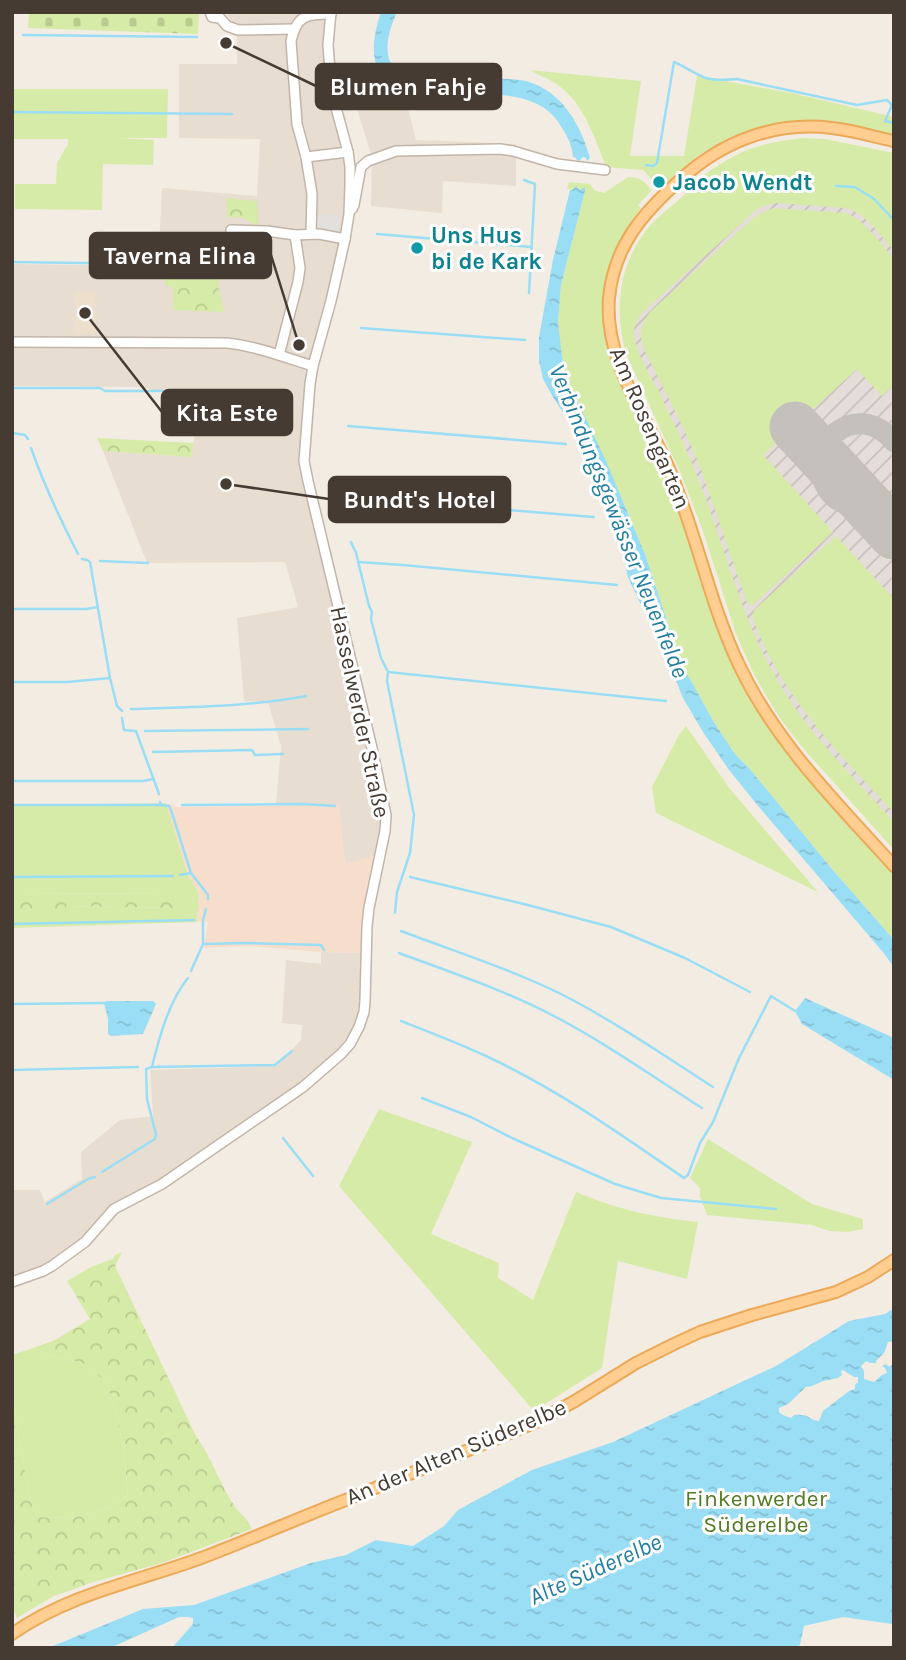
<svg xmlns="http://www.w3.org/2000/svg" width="906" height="1660" font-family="Karla,sans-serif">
	<defs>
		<pattern id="industrial-furrows" width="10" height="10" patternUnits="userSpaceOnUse" patternTransform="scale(1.75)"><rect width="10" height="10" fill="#e5ddd9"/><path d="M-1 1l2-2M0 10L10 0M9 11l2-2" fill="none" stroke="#c6bfbb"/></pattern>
		<pattern id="forest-crowns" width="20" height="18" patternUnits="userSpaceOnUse" patternTransform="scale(1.75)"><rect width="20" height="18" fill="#d7eba8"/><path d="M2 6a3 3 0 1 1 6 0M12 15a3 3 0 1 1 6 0" fill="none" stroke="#baca91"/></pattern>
		<pattern id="cemetery-stones" width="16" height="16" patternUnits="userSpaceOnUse" patternTransform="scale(1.75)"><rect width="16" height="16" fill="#d7eba8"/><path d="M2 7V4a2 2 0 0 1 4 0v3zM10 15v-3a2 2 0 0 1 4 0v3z" fill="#baca91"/></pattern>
		<pattern id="water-ripples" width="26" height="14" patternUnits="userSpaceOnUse" patternTransform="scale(1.75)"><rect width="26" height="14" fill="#9adef5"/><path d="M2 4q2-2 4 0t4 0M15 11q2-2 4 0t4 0" fill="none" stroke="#86bfd2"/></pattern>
	</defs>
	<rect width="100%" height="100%" fill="#f3ece3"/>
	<g fill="#e8ddd1">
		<path d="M227,12H335L332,53L337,96L352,156L349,234L339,287L322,341L315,379L308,460L310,477L386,799L383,853L345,865L339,806L276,805L281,746L268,702L244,701L237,618L298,607L285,562L147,563L103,451L191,457L201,399L138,387L12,386V264L158,266L162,188L257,196L260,139L179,138V64H237V37Z"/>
		<path d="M406,100L416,140L516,144V186L443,181L442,213L371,206L372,157L357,109Z"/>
		<path d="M321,952L361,953L360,1002L356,1023L350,1034L337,1050L301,1083L159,1181L112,1206L81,1239L50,1262L42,1268L12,1278V1190H40L45,1202L82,1179L81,1152L120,1120L153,1116L150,1070L277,1066L301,1040L302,1025L282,1023L286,960L321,964Z"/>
	</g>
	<path fill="#f7decc" d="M166,803L177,807L339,805L345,864L374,856L365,907L361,953L321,952L247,946L204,948L208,922H197L199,893L188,876Z"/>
	<path fill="url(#industrial-furrows)" d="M758,202L854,204L894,243V828L776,689L636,361L632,316Z"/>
	<path fill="#eedfcc" d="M95,292L96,333L75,334V293Z"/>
	<g fill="#d7eba8">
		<path d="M530,70L641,81L630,156H684L697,76L792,93L894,117V137L787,123C754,128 720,139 694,159C682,168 671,178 660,188L643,170L606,167C595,139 586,109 563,89C555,81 540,76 530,70Z"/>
		<path d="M12,89H168L167,138H117L154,140L153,165L103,164L102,210L15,209V184H56L57,163L68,144V139H12Z"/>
		<path d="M802,138L825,139L894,153V251C880,235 867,214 846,208L777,203L763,206L756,210L643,312C636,320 632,330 635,341C640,360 651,377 660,394C672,420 685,445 695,471C725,544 740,620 782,688C812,737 855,779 894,822V850L802,747L782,721L765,694L752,670L736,634L703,531L681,474L625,352C615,309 618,270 644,233C655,218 670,208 683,196C690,190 696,183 702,177C706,173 711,170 716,167C744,148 768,142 802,138Z"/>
		<path d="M628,177C639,177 646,181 651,191L638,205L641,208C616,241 600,280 603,321C607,373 640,413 659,458C667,478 675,498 682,518C706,587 723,657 763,719C800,776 849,824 894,874V940L832,869L749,768L735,754L715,724L681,663L645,554L625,505L570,385L563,365L560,345L558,322L561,285L585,191L580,190L578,187L572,190L567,188L569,182L590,184L594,190L604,193Z"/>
		<path d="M773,208L846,213C866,221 880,243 894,258V385L882,396L857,369L763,455L833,532L753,605L747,603L701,469L685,431L645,351C638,335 640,325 651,311L751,220L759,214Z"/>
		<path d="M836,536L894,599V813C839,753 778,694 752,615L755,609Z"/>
		<path d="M686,726L730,789L818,892L656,813L652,787L679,735Z"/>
		<path d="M166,803L188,876L199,893L197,922L12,928V910L65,918L66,906L174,908L176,893L12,894V805Z"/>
		<path d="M379,1109L472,1142L431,1234L499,1263L498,1278L533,1300L576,1192C619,1210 652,1217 698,1222L687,1279L618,1261L602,1368L534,1411L339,1186Z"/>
		<path d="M708,1139L812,1204L863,1219V1229L848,1232L829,1231L812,1225L707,1215L700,1196V1188L690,1178Z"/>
		<path d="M33,1348L51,1356L83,1363L106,1382L117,1415L124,1452L128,1495L109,1508L70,1518L38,1517L30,1500L12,1397V1355Z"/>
	</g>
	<g fill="url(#forest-crowns)">
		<path d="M227,198L257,201L258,228C248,219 240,215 227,218Z"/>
		<path d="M169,242L213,244L226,255C211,273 220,291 224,312L173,310V287L166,286L160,250Z"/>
		<path d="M97,438L194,443L191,457L103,451Z"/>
		<path d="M176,893L175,908L66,906V919L12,910V894Z"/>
		<path d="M122,1252L115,1266L196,1436C212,1458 220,1485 235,1507C242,1516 246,1516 252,1529L162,1563L90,1583L52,1597L17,1618L12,1605V1397L30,1500L38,1517L70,1518L109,1508L128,1495L124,1452L117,1415L106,1382L83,1363L51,1356L33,1348L55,1340L90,1319L67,1281L91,1267L113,1259L115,1255Z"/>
	</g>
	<path fill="url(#cemetery-stones)" d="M29,12H199L198,34L28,28Z"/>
	<path fill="#e3dfdc" d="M315,214L340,215L338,232L315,230Z"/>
	<g fill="url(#water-ripples)" fill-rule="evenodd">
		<path d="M381,12H397C390,27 381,54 394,67C400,73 409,73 416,74C438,75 460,77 482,78C496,79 513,78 526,81C562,91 581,125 590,158L587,161L586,158L583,157L579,161L577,160L575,157H573C572,147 569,140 564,131C544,92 503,95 465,93C443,92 422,91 400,90C367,75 371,42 381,12Z"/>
		<path d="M576,186L580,190L585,187V191L561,285L558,322L563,365L570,385L607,463L645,554L681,663L715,724L735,754L749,768L832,869L894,940V967L882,951L759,807L729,770L703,732L683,698L670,666L662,640L638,599L628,577L613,515L599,478L577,434L553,397L543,379L539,361V337L553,260L570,190H572Z"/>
		<path d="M805,998L894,1038V1080L802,1024L795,1011Z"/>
		<path d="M106,1001H153L156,1004L143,1034L111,1036L108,1034V1019L104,1003Z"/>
		<path d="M894,1308L893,1341L888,1342L884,1353L876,1361V1363H870L866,1361L861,1366L864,1371V1379L874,1382L882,1375L887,1373L885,1368L882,1366L886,1364L889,1367L894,1363V1622L892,1624L843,1617L804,1626L800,1645L792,1648H172L193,1624V1618L188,1617H179L110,1648H48L143,1609L194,1605L311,1563L346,1555L376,1540L413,1546L444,1526L458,1510L532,1470L613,1442L776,1366L849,1321L885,1314ZM843,1370L854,1377H858V1382L855,1385V1389L849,1391L823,1411L819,1421C809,1420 809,1413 794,1415L791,1418L783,1415L779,1412V1408L788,1404L806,1387L812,1386L823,1381L838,1378L842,1375L841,1371Z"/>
	</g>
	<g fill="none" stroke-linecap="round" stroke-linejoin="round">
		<g stroke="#9adef5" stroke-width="2.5">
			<path d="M23,35L197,37"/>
			<path d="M12,112L232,114"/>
			<path d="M646,165L653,166L657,163L674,62C684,66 697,75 706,78C716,81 727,80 737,79L857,105L887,100L892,105L885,121L894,123"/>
			<path d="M524,180L535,184L529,293"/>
			<path d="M836,186L855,187L874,199L894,220"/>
			<path d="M377,234L531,247"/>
			<path d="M12,262L152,264"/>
			<path d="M361,328L525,340"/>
			<path d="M12,388H100L105,391H163"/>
			<path d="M348,426L566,444"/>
			<path d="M12,433L25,435L28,439"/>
			<path d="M31,448C44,485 60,519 78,554"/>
			<path d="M346,497L594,517"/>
			<path d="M351,542L356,553L369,606L372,612L371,619L381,658L388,672L387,681L414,815L410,853L397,892L395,913"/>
			<path d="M82,559L87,560L90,562L110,678L117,706L122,711"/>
			<path d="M100,561L148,563"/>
			<path d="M358,562L403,565L617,585"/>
			<path d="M12,609H86L98,607"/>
			<path d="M388,672L666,701"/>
			<path d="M12,682H67L110,678"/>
			<path d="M131,709C190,707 248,707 306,696"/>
			<path d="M122,718L124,730L136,731L159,794"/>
			<path d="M145,731L308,729"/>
			<path d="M153,752L252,750L255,755L283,754"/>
			<path d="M12,781H143L153,779"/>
			<path d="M160,802L161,805L169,806L171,810L191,873L208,895V899"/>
			<path d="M12,805H161"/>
			<path d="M182,805L302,804L335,806"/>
			<path d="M180,875L191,873"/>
			<path d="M12,877L173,876"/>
			<path d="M410,877L524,904L611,927L685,958L750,992"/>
			<path d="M12,924L194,920"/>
			<path d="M401,931C454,951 510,969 561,994C614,1021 663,1055 713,1087"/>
			<path d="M203,944L243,943L321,945L324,950"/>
			<path d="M399,953C450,972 504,990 552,1015C604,1042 652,1076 702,1108"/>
			<path d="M191,971L203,944V920L206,909"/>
			<path d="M12,1004L104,1003"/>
			<path d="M401,1021C429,1032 458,1043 486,1056C557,1089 620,1134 684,1178L688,1175L700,1143L713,1122L739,1058L771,996L795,1011"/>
			<path d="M152,1067L275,1065L292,1051"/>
			<path d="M12,1070L138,1067"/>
			<path d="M422,1098L471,1117L512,1138L615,1184L661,1198L776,1209"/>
			<path d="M283,1138L313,1176"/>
			<path d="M102,1172L155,1139L156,1135L147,1099L146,1069L152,1067C159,1038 169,1001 188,978"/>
			<path d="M47,1204L88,1179L95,1177"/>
		</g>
		<path stroke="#c4c0bc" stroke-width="21" d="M894,442C857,396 799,446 828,490C841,508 853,504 869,514C879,519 886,528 894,535"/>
		<path stroke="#c4c0bc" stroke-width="51" d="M795,427L894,534"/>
		<defs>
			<g id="minor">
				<path d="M210,12L212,17L220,18L227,26L238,30L294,29"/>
				<path d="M306,157L348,152"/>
				<path d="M352,209L354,205L361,167L368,161L396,151L500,149L513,151L557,164L605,170"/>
				<path d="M231,230L267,231L295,235L319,234L345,239"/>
				<path d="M311,234L312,194L306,157L297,124L291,41C297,15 306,14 331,14"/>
				<path d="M12,342L227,343C256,346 284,357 313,366"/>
				<path d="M279,355L298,282L300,268L295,235"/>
				<path d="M12,1282L43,1271L52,1266L85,1242L114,1209L162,1184L303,1087L341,1054L350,1044L359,1027L364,1012L365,1001L367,926L369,908L385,831L386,815L372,748L308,481L304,461L310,384L313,366L331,301L345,239L349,214L350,186V167L348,152L334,100L330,71L328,45L331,12"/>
			</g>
			<g id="major">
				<path d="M894,141C873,137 853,130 832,128C775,121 723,141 681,179C644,212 614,245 609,298C604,360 644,412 668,466C696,531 709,602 739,665C776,743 837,803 894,866"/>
				<path d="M12,1634C70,1593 140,1581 204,1557C251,1539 297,1519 343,1501C407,1475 472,1449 536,1422L575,1401L636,1363L674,1344L700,1332L752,1315L836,1292L868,1277L894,1260"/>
			</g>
		</defs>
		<use href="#minor" stroke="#c2b5a8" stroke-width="12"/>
		<use href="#major" stroke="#eca958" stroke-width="14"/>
		<use href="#minor" stroke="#fff" stroke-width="9"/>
		<use href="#major" stroke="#ffce90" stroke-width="10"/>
	</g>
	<g fill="#0f9aa8" stroke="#fff" stroke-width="2.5">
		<circle cx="659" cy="182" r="7"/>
		<circle cx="417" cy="248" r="7"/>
	</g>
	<g text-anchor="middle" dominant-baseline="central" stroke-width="6" stroke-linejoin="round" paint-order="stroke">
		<g font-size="23" font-weight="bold" fill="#0d838f" stroke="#fff" text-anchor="start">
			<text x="673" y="182">Jacob Wendt</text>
			<text x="431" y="235">Uns Hus<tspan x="431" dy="26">bi de Kark</tspan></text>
		</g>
		<g font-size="23" fill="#453b33" stroke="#fff">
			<text transform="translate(650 428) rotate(67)">Am Rosengarten</text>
			<text transform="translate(360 712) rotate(78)">Hasselwerder Straße</text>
			<text transform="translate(456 1452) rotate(-23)">An der Alten Süderelbe</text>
		</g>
		<g font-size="23" fill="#527b22" stroke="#fff">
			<text x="756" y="1498">Finkenwerder<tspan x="756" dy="26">Süderelbe</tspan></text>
		</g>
		<g font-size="24" font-style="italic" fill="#227ea0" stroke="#fff">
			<text transform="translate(619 521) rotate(68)">Verbindungsgewässer Neuenfelde</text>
			<text transform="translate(595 1569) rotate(-24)">Alte Süderelbe</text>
		</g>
	</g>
	<path fill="none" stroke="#453b33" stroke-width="2.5" d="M226 43L316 86M299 345L271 255M85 313L162 412M226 484L329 499"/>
	<g fill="#453b33" stroke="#fff" stroke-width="2.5">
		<circle cx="226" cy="43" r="7"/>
		<circle cx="299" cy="345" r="7"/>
		<circle cx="85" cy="313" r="7"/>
		<circle cx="226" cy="484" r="7"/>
	</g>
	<g fill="#453b33" stroke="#453b33" stroke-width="2.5">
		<rect x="316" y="64" width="185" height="45" rx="7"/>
		<rect x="90" y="233" width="181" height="45" rx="7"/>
		<rect x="162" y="390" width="130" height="45" rx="7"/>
		<rect x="329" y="477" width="181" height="45" rx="7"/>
	</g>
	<g font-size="24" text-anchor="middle" font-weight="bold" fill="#fff">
		<text x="408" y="95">Blumen Fahje</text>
		<text x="180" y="264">Taverna Elina</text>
		<text x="227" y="421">Kita Este</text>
		<text x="420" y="508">Bundt's Hotel</text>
	</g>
	<rect width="906" height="1660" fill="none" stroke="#453b33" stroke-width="28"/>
</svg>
